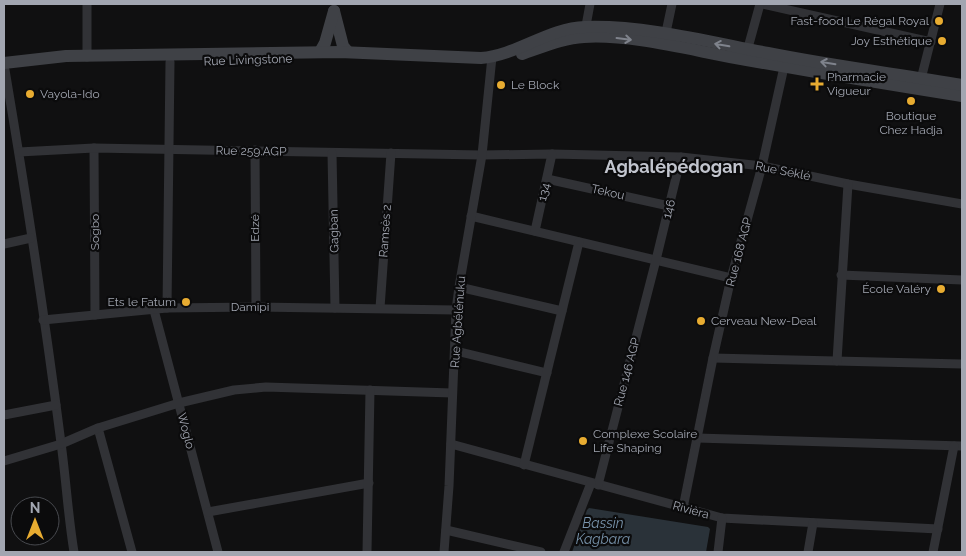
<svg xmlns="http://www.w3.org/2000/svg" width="966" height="556" font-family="Raleway,sans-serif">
	<rect width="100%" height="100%" fill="#101011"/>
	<path fill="#2a3239" d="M589,508L708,527L710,529L706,552H572L587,510Z"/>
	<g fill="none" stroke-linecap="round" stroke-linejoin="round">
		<g stroke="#313236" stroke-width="9">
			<path d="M762,4L931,42"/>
			<path d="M585,31L590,4"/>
			<path d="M665,37L672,4"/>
			<path d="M746,55L760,4"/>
			<path d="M87,57V4"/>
			<path d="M5,70C26,194 45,318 61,443C66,479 68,516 74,552"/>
			<path d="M920,83L940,4"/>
			<path d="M94,148L95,315"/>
			<path d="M255,150L256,307"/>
			<path d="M19,152L94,148L482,155L552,154L681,157L762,166L848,184L962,204"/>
			<path d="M332,153L335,308"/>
			<path d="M547,179L669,206"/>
			<path d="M471,216L731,278"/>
			<path d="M535,231L552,154"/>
			<path d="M4,244L31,238"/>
			<path d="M841,275L962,280"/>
			<path d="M459,287L562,311"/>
			<path d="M167,308L170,62"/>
			<path d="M380,308L391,153"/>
			<path d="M154,310L218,552"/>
			<path d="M43,320L167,308L256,307L456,310"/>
			<path d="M456,351L547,373"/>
			<path d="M713,358L962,364"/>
			<path d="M837,361L848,184"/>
			<path d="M4,415L56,405"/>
			<path d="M98,428L132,552"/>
			<path d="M697,438L962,446"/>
			<path d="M451,444L722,518L938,529"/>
			<path d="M4,461L61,444L98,428L179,403L234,390L266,387L452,393"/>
			<path d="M524,465L579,242"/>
			<path d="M598,485L656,260L681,157"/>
			<path d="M683,508L713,358L731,278L762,166L784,67"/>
			<path d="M208,512L369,483"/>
			<path d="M446,530L541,552"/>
			<path d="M367,552L370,390"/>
			<path d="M444,552L449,486L456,310L459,287L482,155L492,57"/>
			<path d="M564,552L591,483"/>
			<path d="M718,552L722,518"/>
			<path d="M808,552L813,523"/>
			<path d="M933,552L954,446"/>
		</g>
		<g stroke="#3f4146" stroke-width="12">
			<path d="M334,11L343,46L348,52"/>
			<path d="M320,52L325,43L334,11"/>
			<path d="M522,54C543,47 563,38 584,37C628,34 687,49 730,57C807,71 885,84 962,96"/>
			<path d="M4,63L66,56L340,52L481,58C518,55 548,28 585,27C645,25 710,42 768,53C833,66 898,74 962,85"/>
		</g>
	</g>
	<defs><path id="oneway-shaft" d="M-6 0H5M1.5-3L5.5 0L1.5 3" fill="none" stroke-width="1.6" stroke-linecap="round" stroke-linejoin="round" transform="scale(1.25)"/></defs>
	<g stroke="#7f838c">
		<use href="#oneway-shaft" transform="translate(624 39) rotate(7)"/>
		<use href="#oneway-shaft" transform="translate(722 45) rotate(-170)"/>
		<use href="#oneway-shaft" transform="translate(828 63) rotate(-171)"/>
	</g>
	<g fill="#e8ac31" stroke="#0b0b0c" stroke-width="2">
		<circle cx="939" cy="21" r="5"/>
		<circle cx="942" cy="41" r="5"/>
		<path d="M814.5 76.5h5v5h5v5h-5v5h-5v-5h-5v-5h5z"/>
		<circle cx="501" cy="85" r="5"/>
		<circle cx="30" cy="94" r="5"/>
		<circle cx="911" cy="101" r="5"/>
		<circle cx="941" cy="289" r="5"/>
		<circle cx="186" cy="302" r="5"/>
		<circle cx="701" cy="321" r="5"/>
		<circle cx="583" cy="441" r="5"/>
	</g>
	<g text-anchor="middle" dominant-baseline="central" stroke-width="4.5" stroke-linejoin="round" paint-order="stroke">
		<g font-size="12" fill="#a2a6b1" stroke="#0b0b0c" text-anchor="start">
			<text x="929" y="21" text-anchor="end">Fast-food Le Régal Royal</text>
			<text x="932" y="41" text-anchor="end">Joy Esthétique</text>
			<text x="827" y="77">Pharmacie<tspan x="827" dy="14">Vigueur</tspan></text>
			<text x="511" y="85">Le Block</text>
			<text x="40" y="94">Vayola-Ido</text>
			<text x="911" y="116" text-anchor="middle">Boutique<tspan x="911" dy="14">Chez Hadja</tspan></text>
			<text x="931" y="289" text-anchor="end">École Valéry</text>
			<text x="176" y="302" text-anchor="end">Ets le Fatum</text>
			<text x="711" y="321">Cerveau New-Deal</text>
			<text x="593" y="434">Complexe Scolaire<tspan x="593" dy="14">Life Shaping</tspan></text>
		</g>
		<g font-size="12" fill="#a2a6b1" stroke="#0b0b0c">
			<text transform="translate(248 60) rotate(-2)">Rue Livingstone</text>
			<text transform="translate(251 151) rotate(1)">Rue 259.AGP</text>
			<text transform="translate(783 171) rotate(11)">Rue Séklé</text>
			<text transform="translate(544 192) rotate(-77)">134</text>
			<text transform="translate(608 192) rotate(13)">Tekou</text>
			<text transform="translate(669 209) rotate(-76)">146</text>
			<text transform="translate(255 228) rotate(-90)">Edzé</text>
			<text transform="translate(334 231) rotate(-91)">Gagban</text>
			<text transform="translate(385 231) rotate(-86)">Ramsès 2</text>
			<text transform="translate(95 232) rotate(-90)">Sogbo</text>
			<text transform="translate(739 252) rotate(-75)">Rue 168 AGP</text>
			<text x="250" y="307">Damipi</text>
			<text transform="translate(458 322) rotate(-86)">Rue Agbélénuku</text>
			<text transform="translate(627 372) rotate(-75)">Rue 146 AGP</text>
			<text transform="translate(186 431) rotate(75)">Woglo</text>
			<text transform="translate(691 510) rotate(15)">Rivièra</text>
		</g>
		<g font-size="14" font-style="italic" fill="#7994ac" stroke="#0b0b0c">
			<text x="603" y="523">Bassin<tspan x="603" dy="16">Kagbara</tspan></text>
		</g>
		<g font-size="18" font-weight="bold" fill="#c2c5ce" stroke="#0b0b0c">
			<text x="674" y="166">Agbalépédogan</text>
		</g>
	</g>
	<rect width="966" height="556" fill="none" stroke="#a2a6b1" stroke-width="10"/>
	<g transform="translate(35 521)"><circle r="24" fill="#0b0b0c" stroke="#47494e"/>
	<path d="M0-4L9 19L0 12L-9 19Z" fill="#e8ac31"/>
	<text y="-8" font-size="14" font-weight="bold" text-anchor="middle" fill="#a2a6b1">N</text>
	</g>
</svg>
